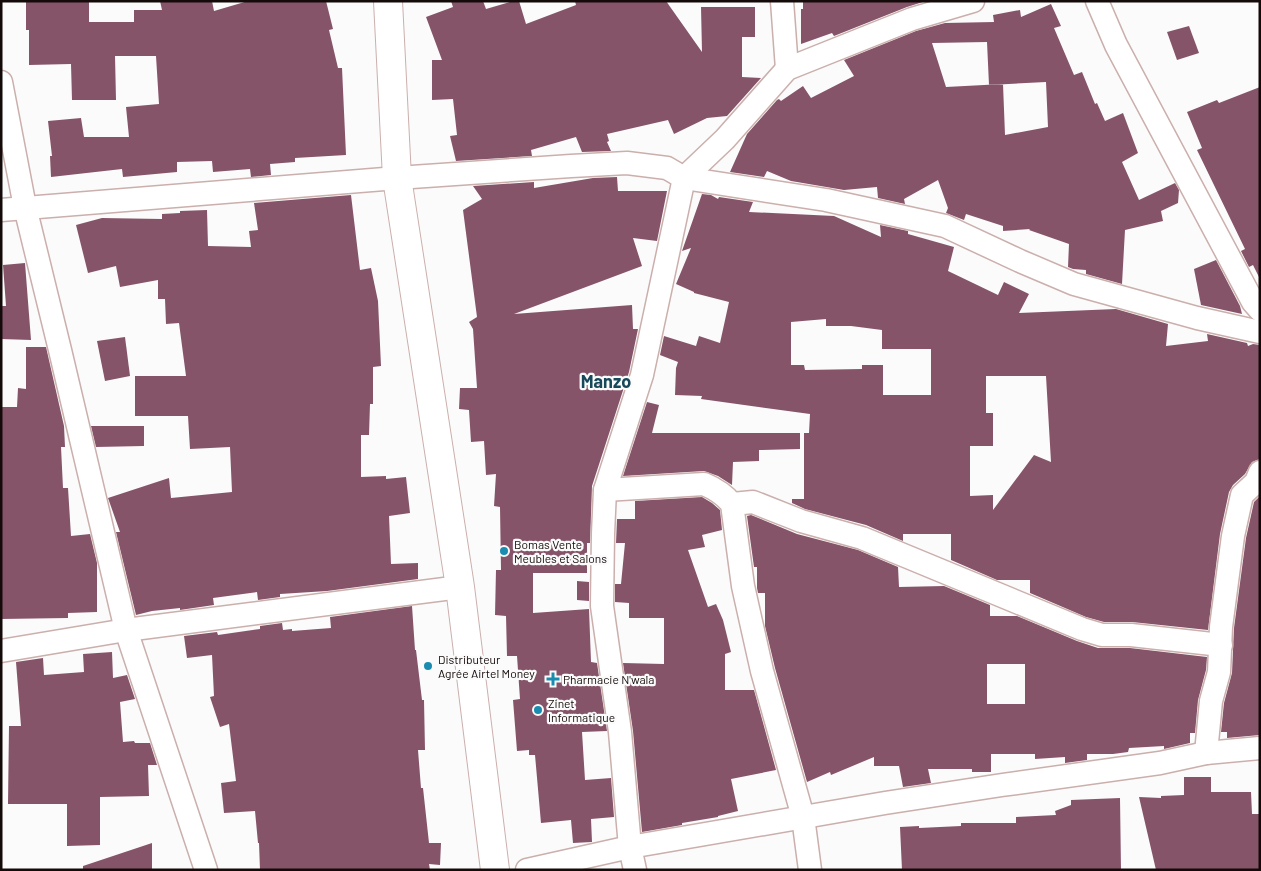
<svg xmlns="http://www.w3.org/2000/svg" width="1261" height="871" font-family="Barlow,sans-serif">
	<rect width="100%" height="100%" fill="#fbfbfb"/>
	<g fill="#865469" fill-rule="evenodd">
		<path d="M26,1L89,2V22H134V10H162L160,1H212L214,11L248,1H326L333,29L329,30L338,68H342L346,155L295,158V162L270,164L271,175L251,177L250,169L213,172L212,161L177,162V172L123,177L122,169L51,177L50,156H52L48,121L81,118L84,137H129L126,107L159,104L156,56H115L116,100H72L71,64L29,65V30H26Z"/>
		<path d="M451,1H483L486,9L513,1H519L526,24L576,5L575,1H666L702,52L701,7H755V37H742V77L761,78L727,116L707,118L674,134L668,120L607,134L609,141L607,142L611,151L582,152L576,137L531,150L532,156L456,161L450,136L457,135L453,99L432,100V60H442L426,17L453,7Z"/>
		<path d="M803,1H926L907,7L834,36L832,33L801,44V9H803Z"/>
		<path d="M1051,4L1061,26L1054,28L1074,75L1082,72L1095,104L1097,103L1105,121L1123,113L1138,153L1122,162L1139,200L1175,183L1179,190L1178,203L1161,211L1163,221L1125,230L1122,284L1086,274V270L1073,269L1068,267L1069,244L1029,230L1030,229L1003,231V226L966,214L964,220L946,213L948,208L938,180L904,199L905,204L878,198L877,187L844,190L791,181L767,171L764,177L730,172L747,134L777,100L779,99L781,101L803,86L811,98L854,76L844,60L916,31L945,23L994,22L993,15L1020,10L1021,17ZM987,42L989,85L1046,82L1048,127L1005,135L1003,84L946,87L932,43Z"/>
		<path d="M1189,26L1199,53L1177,60L1167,32Z"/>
		<path d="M1260,87V279L1253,265L1249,267L1241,251L1245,249L1197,150L1202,148L1187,112L1217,100L1219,103Z"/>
		<path d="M617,177L618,191H667L657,241L633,238L642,266L514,314L632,305L633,329H638L629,372L592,486L590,543H587V573H533V613L589,609L591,662L597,663L607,731L582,732L585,780L611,778L614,817L591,819L592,842L573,843L571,820L541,823L535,755H529V750L517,751L513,700L520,699L517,656H507L506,616L495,615L496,570H501L500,507L494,506L496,474L486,475L484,441L471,442L469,410L459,409L460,388H477L473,329L469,322L477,317L463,210L482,199L473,186L534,182V188L593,178Z"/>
		<path d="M702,194L711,195L718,199L719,197L753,202L749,212L834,216L881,237L880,225L908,231V234L954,247L948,271L998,295L1004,282L1029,294L1019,313L1116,309L1168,324L1166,346L1208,341L1207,334L1247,343L1248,346L1253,344L1260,345V459L1252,462L1245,474L1233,485L1229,492L1220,534L1208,630L1132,622H1104L1086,617L1030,593V580H997L951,560V534H903V541L866,525L805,509L792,503V499H804V433H809L810,414L701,399L702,396L675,395L676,368L678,362L660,355L664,336L696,346L699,336L720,343L729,302L694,293V292L676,284L691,248L682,251ZM826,319V326H851L882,330V349H931V395H883V365H862V369L805,370L804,365H791V322ZM986,376H1046L1051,462L1034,455L993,510V495L970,496V446H993V413H986Z"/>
		<path d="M351,195L360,270L371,268L378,301L381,366L373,367V404H370L369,435H361V477L386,476V479L406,477L410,513L389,516L391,564L418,563V579L327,591L280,594V597L258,600L257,592L213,598L214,605L180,610V608L152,611L136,615L116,532H120L108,498L169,478L171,498L232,492L230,447L190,449L188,416H135V376H186L179,323L166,324L165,299H158V280L120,287L116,266L88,273L76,225L102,218L162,219V214L180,213V211L207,210L208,246L251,247L249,231L258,230L254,203Z"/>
		<path d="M1216,260L1240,306L1242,314L1201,305L1194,269Z"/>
		<path d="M25,263L31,340L1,339V306H6L3,265Z"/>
		<path d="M125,337L130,376L105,381L97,341Z"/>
		<path d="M26,347H46L64,426L65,447H61L63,488H68L71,536L90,534L97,563V612L68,613V618L1,619V407H17L18,388L26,389Z"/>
		<path d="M647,402L659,405L652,433H800V449L759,450V461L733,462L732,485L718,476L704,471L623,476Z"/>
		<path d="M91,426H144V446L96,447Z"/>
		<path d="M1260,496V735L1227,738V732H1221L1224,703L1232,673L1234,628L1246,538L1254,502Z"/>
		<path d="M702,497L712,503L720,510L722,530L702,535L705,547L688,550L708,607L716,604L723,620L731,652L725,654V690H754L776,770L731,779L738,811L718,816V817L682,823V825L642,832L633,731L623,663L664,664V618H629V603L615,602V584H621L625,543H616L617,519H635V501Z"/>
		<path d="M751,515L797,534L858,550L898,567L899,587L944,586L990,605V616H1017L1077,641L1098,648H1130L1207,657L1206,670L1198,700L1195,733H1190V743L1164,749V746L1129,748L1128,752L1113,754H1087V760L1065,763V757L1035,759V754H991V772H972V769H928L931,783L903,787L899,766H874V757L831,775L830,772L807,782L775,668L765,626V593H758L757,588V567H754L747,516ZM987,664H1025V704H987Z"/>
		<path d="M577,581L589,582V601L577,600Z"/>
		<path d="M412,606L415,650H416L422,700H424L425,750H418L421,788H423L429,843H441L440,865L429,864L430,870H260L259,843H258L255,811L224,813L221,783L236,781L229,724L220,727L210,697L214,696L212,655L187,658L184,636L217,632L218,635L260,629V626L282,623L283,630L292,629V631L331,628L330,617Z"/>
		<path d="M112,652L113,678L127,675L135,699L120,702L123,742L134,741L135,743H150L157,765H148L149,796L100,797V845L67,846V804H8L9,726H21L16,662L43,658L44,675L84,672L83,654Z"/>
		<path d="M1184,777H1211V792H1251L1252,814H1260V870H1156L1139,797L1161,798V796L1184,795Z"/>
		<path d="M1120,798L1121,870H902L900,827L919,826V828L961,826V823H1016V817L1056,815L1055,811L1071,805V800Z"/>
		<path d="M152,843V870H83V866Z"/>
	</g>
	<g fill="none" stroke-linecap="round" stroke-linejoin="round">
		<defs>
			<g id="minor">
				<path d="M782,1L787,69"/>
				<path d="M1097,1L1116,45L1253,302L1260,310"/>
				<path d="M1,82L25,207L60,350L126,630L206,870"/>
				<path d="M1,210L397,178L571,166L627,163L667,168L684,178L826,200L945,226L1020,261L1074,284L1197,318L1260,332"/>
				<path d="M605,490L704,484C716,489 724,494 732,504L743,586L762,671L803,817L810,870"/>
				<path d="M732,504L753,502L801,521L862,538L1082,629L1102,635H1131L1221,645"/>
				<path d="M1,651L126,630L460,587"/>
				<path d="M1206,753L1211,701L1219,672L1221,627L1233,536L1242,495L1256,482L1260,472"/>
				<path d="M527,870L630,847L885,803L1002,785L1160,763L1206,753L1260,748"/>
				<path d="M635,870L630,847L620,732L602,606L603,534L605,490L642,375L684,178L725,139L787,69L912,19L973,1"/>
			</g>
			<path id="tertiary" d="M388,1L397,178L460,587L495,870"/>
		</defs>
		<use href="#minor" stroke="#cbafac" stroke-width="25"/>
		<use href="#tertiary" stroke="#cbafac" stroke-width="30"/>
		<use href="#minor" stroke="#fff" stroke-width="22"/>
		<use href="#tertiary" stroke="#fff" stroke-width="28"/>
	</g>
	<g fill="#198cb0" stroke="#fbfbfb" stroke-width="2">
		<circle cx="504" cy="551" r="5"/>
		<circle cx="428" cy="666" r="5"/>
		<path d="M550.5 671.5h5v5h5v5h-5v5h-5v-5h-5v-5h5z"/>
		<circle cx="538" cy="710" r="5"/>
	</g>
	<g text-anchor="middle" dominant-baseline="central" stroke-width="4.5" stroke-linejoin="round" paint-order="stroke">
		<g font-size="12" fill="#130a09" stroke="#fbfbfb" text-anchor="start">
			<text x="514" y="544">Bomas Vente<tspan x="514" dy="14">Meubles et Salons</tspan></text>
			<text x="438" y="659">Distributeur<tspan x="438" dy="14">Agrée Airtel Money</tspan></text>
			<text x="563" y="679">Pharmacie N'wala</text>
			<text x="548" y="703">Zinet<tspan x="548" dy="14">Informatique</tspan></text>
		</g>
		<g font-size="18" font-weight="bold" fill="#17495b" stroke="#fbfbfb">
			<text x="606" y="381">Manzo</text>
		</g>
	</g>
	<rect width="1261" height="871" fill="none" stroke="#130a09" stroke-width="5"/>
</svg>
